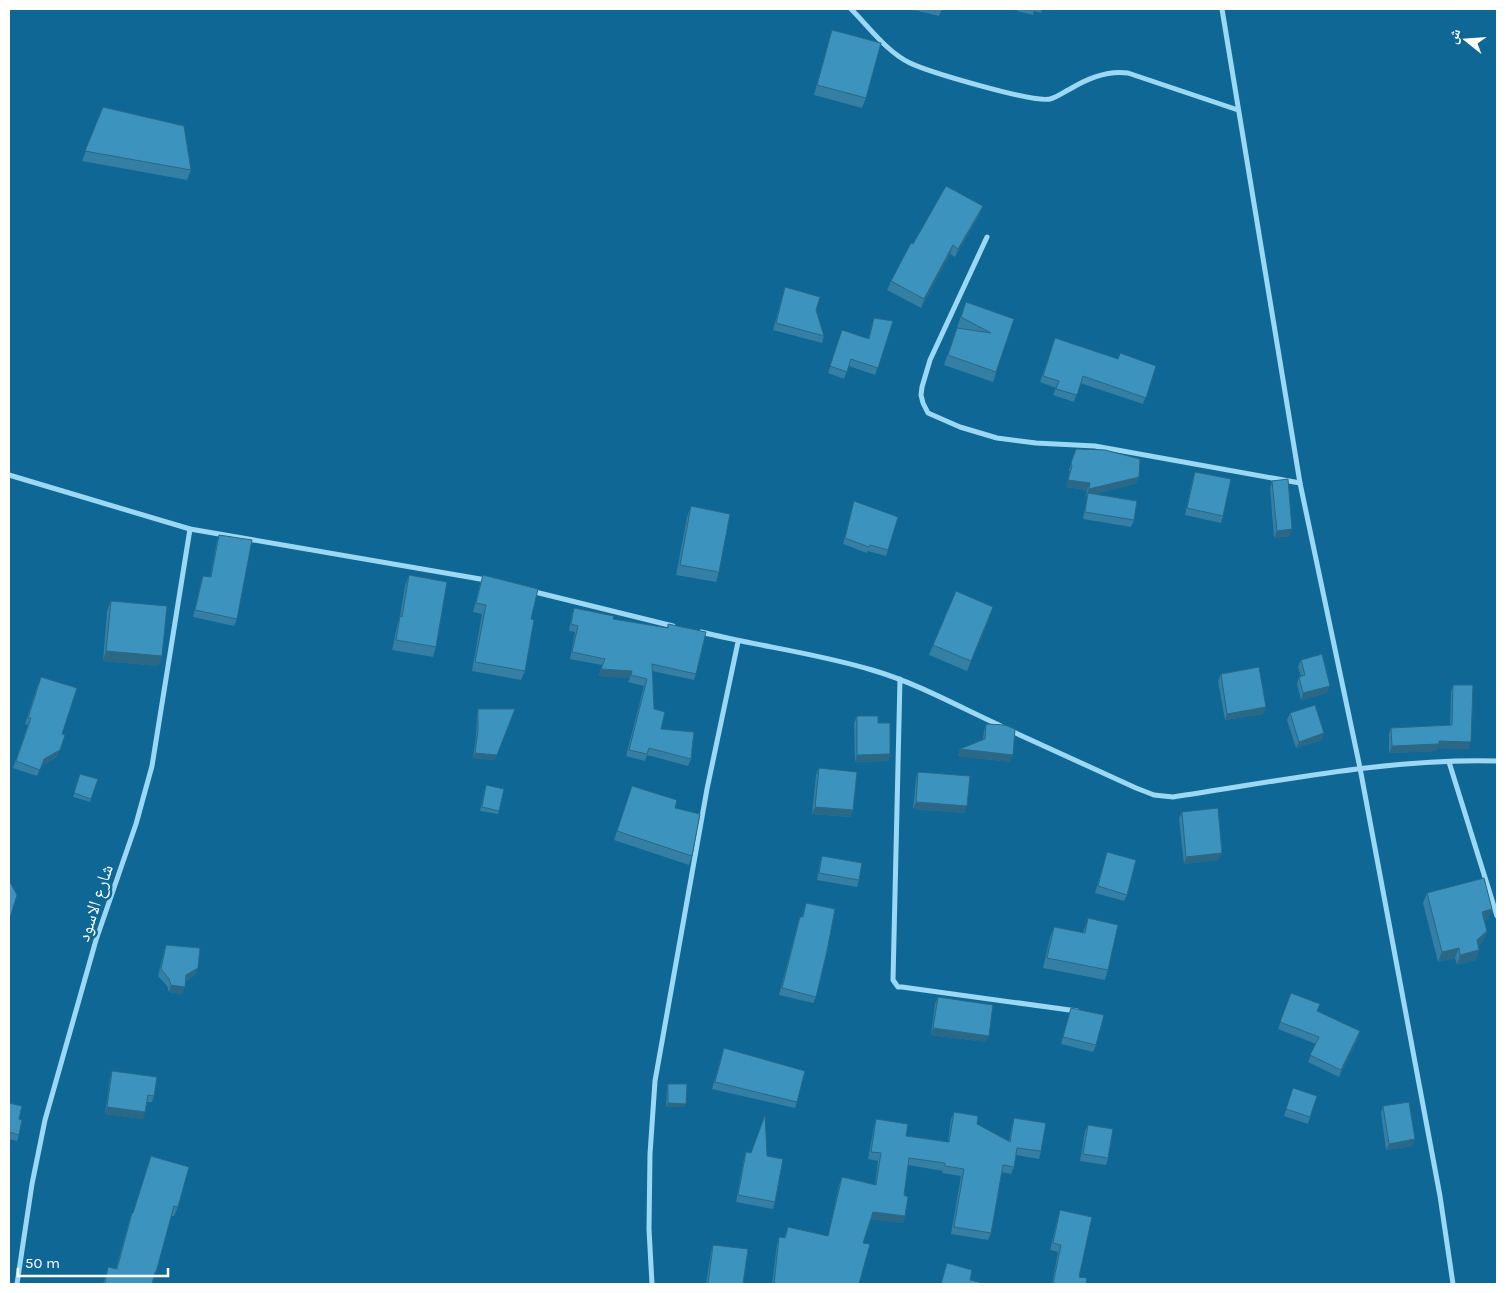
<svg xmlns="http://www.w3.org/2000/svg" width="1506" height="1293" font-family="Karla,'Noto Naskh Arabic',sans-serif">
	<rect width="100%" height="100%" fill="#0f6795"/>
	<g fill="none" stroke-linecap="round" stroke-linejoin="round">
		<g stroke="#9cd8f4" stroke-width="5">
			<path d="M851,9C869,27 887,52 910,63C929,72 1033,103 1050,99C1057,97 1064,92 1070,89C1088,78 1107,70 1128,73L1238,110"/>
			<path d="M1222,9L1300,483L1360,768L1440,1196L1453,1284"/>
			<path d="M987,237L930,360L922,387L921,395L923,403L928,413L960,427L997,438L1036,443L1095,446L1300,483"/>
			<path d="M9,475L190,529L486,580"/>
			<path d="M531,591L673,626"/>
			<path d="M701,632C757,646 816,653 872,670C917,683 959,707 1001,726"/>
			<path d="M900,679L893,980L898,987H902L1077,1011"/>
			<path d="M1009,730L1136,788L1154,795L1173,797C1280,781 1389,758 1497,761"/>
			<path d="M1449,762L1497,916"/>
			<path d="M17,1284L32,1184L45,1120L96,940L136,824L152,766L190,529"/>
			<path d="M652,1284L649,1229L650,1154L655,1081L707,789L738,642"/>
		</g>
	</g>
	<g fill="#347fa3">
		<path d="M910,9H942L939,16Z"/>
		<path d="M1017,9H1043L1041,13L1034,11L1033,15L1017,11Z"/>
		<path d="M832,30L866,98L862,108L814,95L829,40Z"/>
		<path d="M103,107L191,170L187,180L82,161Z"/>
		<path d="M983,206L979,215L955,257L950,254L921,308L887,290L891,281L913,244Z"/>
		<path d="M785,287L816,310L824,336L822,343L773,330Z"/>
		<path d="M966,302L1014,319L993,382L944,365L957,328H959L957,327Z"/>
		<path d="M874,318L893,321L875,375L849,366L844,379L828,373L842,330L868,339Z"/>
		<path d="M1055,338L1118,359L1156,366L1143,404L1080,383L1074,402L1053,395L1056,388L1040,382Z"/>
		<path d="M1076,449L1137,483L1095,494L1134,520L1131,527L1083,519L1087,496H1086L1087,490L1066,487L1070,473L1069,470Z"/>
		<path d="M1195,472L1223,516L1221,523L1185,515L1193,478Z"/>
		<path d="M1272,481L1290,536L1274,538L1270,488Z"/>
		<path d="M854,501L888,550L886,556L868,551L867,553L843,544Z"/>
		<path d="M691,506L719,572L716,582L676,575L687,517Z"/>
		<path d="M219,535L237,619L234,626L193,617L201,582L203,576L210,577L217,541Z"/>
		<path d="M409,575L436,647L433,657L392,650L397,626L400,616L405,586Z"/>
		<path d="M483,575L531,619L525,671L521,680L472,671L482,614L473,612L480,584Z"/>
		<path d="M111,601L162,656L158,666L103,661L107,611Z"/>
		<path d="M574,608L613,619L667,628L668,624L696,674L694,680L652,671L654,709L661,729L691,759L688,766L647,755L645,761L626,756L644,686L628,682L630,678L599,676L602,665L570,659L575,632L569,631L572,614Z"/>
		<path d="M990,617L967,671L929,655L933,645Z"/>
		<path d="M1301,660L1327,693L1301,700L1297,684L1299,677L1301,676L1298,667Z"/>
		<path d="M1221,674L1266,707L1263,714L1225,720L1218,681Z"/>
		<path d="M38,684L62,734L57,757L41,766L37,776L13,768L28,725L25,724Z"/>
		<path d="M1453,685L1469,749L1438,748L1437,751L1389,753V734L1391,728L1450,725L1451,692Z"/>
		<path d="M478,709L495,760L473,758L476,736L477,714Z"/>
		<path d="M1290,713L1322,740L1296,748L1287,720Z"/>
		<path d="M857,716L878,723L890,754L888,761L855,762L854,723Z"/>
		<path d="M986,724L1013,755L1010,762L958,756L960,749L983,739L984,731Z"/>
		<path d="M819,768L851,817L812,814L816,775Z"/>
		<path d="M918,772L965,813L913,809L916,778Z"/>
		<path d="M80,774L98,779L90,802L73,797Z"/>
		<path d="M486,785L499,811L498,814L480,811Z"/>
		<path d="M632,786L675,808L692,856L689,865L614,840Z"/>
		<path d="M1182,812L1219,860L1184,864L1179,819Z"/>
		<path d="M1107,852L1127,895L1124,901L1095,893Z"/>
		<path d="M822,856L859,880L857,887L817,880L820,863Z"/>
		<path d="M1427,893L1492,909L1488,919L1484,920L1487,931L1483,941L1478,946L1476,960L1457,965L1455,958L1438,962L1423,903Z"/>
		<path d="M806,903L816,997L813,1003L779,995L798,923L800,917H802Z"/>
		<path d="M1088,918L1108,970L1105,980L1043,968L1050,937L1054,927L1083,933Z"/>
		<path d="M166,945L198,968L195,975L186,981L182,994L169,992L167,986L158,976L164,952Z"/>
		<path d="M1291,993L1358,1038L1339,1077L1308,1062L1316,1044L1278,1029Z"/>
		<path d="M938,997L986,1042L931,1035L935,1004Z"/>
		<path d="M1071,1008L1096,1045L1093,1052L1061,1044Z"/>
		<path d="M724,1048L797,1102L795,1108L712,1089Z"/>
		<path d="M112,1071L154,1096L152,1102H147L143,1119L105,1114L110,1078Z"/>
		<path d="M668,1084L685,1107H666L667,1087Z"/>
		<path d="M1293,1088L1317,1096L1308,1124L1284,1116Z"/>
		<path d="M9,1103L19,1119V1135L17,1141L9,1139Z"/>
		<path d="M1383,1106L1415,1139L1412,1146L1386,1150L1381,1113Z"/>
		<path d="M954,1112L1009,1141L1012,1125L1014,1118L1041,1151L1039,1159L1016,1155L1014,1167L1011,1174L1002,1172L991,1233L988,1240L951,1234L961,1176L942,1173L943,1171L908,1165L904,1195L905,1216L903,1223L870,1219L863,1243L859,1284H772L777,1244L779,1237L784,1238L788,1227L828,1236L839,1185L842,1177L875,1185L878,1161L868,1159L874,1126L876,1119L906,1136L948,1142L951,1119Z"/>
		<path d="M1088,1125L1108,1158L1106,1165L1080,1161L1085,1131Z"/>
		<path d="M746,1152L767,1156L775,1202L773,1209L736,1202L744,1158Z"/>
		<path d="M151,1156L178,1207L174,1216H171L156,1272L152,1284H103L108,1267L116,1269L129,1222L132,1213H133Z"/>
		<path d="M1060,1210L1079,1277L1086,1284H1052L1058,1252L1050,1250L1058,1217Z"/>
		<path d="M713,1245L743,1284H706L711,1252Z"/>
	</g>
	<g fill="#2a6885">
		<path d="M983,206L979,215L955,257L958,249Z"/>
		<path d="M953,245L950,254L921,308L924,299Z"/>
		<path d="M1139,477L1137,483L1088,496V493L1086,496L1089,489Z"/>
		<path d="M1068,480L1090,483L1087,490L1066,487Z"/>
		<path d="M1292,529L1290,536L1274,538L1277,531Z"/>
		<path d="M993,607L990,617L967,671L971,661Z"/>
		<path d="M106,651L162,656L158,666L103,661Z"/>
		<path d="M601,669L632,671L630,678L599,676Z"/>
		<path d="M1330,686L1327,693L1301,700L1303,693Z"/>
		<path d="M1266,707L1263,714L1225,720L1227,714Z"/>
		<path d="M515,709L495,760L473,758L475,753Z"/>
		<path d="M1324,733L1322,740L1296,748L1299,742Z"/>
		<path d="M1439,741L1471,742L1469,749L1438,748L1437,751L1389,753L1392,746Z"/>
		<path d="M960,749L1013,755L1010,762L958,756Z"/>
		<path d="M60,750L57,757L41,766L44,759Z"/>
		<path d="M890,754L888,761L855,762L857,755Z"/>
		<path d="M916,802L967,806L965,813L913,809Z"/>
		<path d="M815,807L853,810L851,817L812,814Z"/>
		<path d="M1222,853L1219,860L1184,864L1186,857Z"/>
		<path d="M1492,909L1488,919L1478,922L1482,912Z"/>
		<path d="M1487,931L1483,941L1473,950L1477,940Z"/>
		<path d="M1459,948L1455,958L1438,962L1442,952Z"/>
		<path d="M1479,950L1476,960L1457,965L1460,955Z"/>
		<path d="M198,968L195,975L184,982L186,975Z"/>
		<path d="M171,985L185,987L182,994L169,992Z"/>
		<path d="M933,1028L989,1036L986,1042L931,1035Z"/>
		<path d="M1360,1031L1358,1038L1339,1077L1341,1070Z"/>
		<path d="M668,1103L686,1104L685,1107H666Z"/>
		<path d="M107,1107L145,1112L143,1119L105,1114Z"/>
		<path d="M1415,1139L1412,1146L1386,1150L1389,1144Z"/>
		<path d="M873,1212L905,1216L903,1223L870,1219Z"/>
	</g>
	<g fill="#3c94be" stroke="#2a6885">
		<path d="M832,30L881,43L866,98L817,85Z"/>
		<path d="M103,107L184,126L191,170L85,151Z"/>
		<path d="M946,186L983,206L958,249L953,245L924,299L891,281L911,243L913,244Z"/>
		<path d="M785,287L820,297L816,310L824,336L776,323Z"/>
		<path d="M966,302L1014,319L996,372L948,355L957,328L991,333L961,317Z"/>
		<path d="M874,318L893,321L878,368L851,359L847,372L830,366L842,330L869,339Z"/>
		<path d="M1055,338L1118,359L1120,353L1156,366L1146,398L1083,376L1077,395L1056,389L1059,381L1043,376Z"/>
		<path d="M1076,449L1105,450L1140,459L1139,477L1089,489L1090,483L1068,480L1072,466L1071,463Z"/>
		<path d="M1195,472L1231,479L1223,516L1187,508Z"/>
		<path d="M1288,479L1292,529L1277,531L1272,481Z"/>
		<path d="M1088,493L1137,501L1134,520L1085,512Z"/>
		<path d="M854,501L898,517L888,550L870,545L869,547L845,538Z"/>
		<path d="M691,506L730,514L719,572L680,565Z"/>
		<path d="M219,535L252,540L237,619L195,610L203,576L211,577Z"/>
		<path d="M409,575L447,582L436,647L396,640L400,616L402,617Z"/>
		<path d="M483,575L538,589L531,619L534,620L525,671L475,662L486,605L476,603Z"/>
		<path d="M956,591L993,607L971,661L933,645Z"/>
		<path d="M111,601L167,606L162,656L106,651Z"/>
		<path d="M574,608L614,616L613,619L668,628V624L706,632L696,674L652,664L654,709L665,712L661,729L694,732L691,759L649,748L647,754L629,750L647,679L631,675L632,671L601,669L605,659L572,652L578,626L571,624Z"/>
		<path d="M1322,654L1330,686L1303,693L1299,677L1305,675L1301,660Z"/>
		<path d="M1259,667L1266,707L1227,714L1221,674Z"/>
		<path d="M41,677L77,688L62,734L65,735L60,750L44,759L40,770L16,761L31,718H28Z"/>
		<path d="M1453,685H1473L1471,742L1439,741V744L1392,746L1391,728L1452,725Z"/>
		<path d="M1315,705L1324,733L1299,742L1290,713Z"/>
		<path d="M478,709H515L497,755L475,753L478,731Z"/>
		<path d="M857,716H878V723H890V754L857,755Z"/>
		<path d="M986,724L1005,725L1015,729L1013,755L960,749L985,739Z"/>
		<path d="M819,768L857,772L853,810L815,807Z"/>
		<path d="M918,772L970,776L967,806L916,802Z"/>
		<path d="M80,774L98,779L91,799L74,793Z"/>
		<path d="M486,785L504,789L499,811L482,807Z"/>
		<path d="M632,786L677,800L675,808L700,814L692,856L617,831Z"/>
		<path d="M1218,808L1222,853L1186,857L1182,812Z"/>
		<path d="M1107,852L1136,860L1127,895L1098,886Z"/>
		<path d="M822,856L862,863L859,880L819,873Z"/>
		<path d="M1484,878L1492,909L1482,912L1487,931L1477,940L1479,950L1460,955L1459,948L1442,952L1427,893Z"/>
		<path d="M9,882H10L17,895L9,921Z"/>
		<path d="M806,903L835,909L827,951L816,997L782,988L800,917H803Z"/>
		<path d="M1088,918L1118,925L1108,970L1047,958L1054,927L1085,933Z"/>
		<path d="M166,945L200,948L198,968L186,975L185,987L171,985L169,979L161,969Z"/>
		<path d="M1291,993L1320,1004L1317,1011L1360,1031L1341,1070L1310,1055L1319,1037L1280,1022Z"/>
		<path d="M938,997L993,1005L989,1036L933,1028Z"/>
		<path d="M1071,1008L1104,1015L1096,1045L1063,1037Z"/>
		<path d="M724,1048L805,1071L797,1102L715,1082Z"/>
		<path d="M112,1071L157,1077L154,1096L148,1095L145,1112L107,1107Z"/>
		<path d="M668,1084H687L686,1104L668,1103Z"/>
		<path d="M1293,1088L1317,1096L1310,1117L1286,1109Z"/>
		<path d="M1409,1102L1415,1139L1389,1144L1383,1106Z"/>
		<path d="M9,1103L22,1106L19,1119L22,1120L19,1135L9,1132Z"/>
		<path d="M954,1112L978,1116L977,1124L1010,1142L1014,1118L1046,1123L1041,1151L1017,1148L1014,1167L1003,1165L991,1233L954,1227L964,1169L945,1166V1163L909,1158L904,1195L908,1197L905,1216L873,1212L863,1243L870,1244L859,1284H774L779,1237L785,1238L788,1227L828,1236L842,1177L876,1185L881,1153L871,1152L876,1119L908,1124L906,1136L949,1142Z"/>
		<path d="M765,1115L767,1156L783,1159L775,1202L738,1195L746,1152L751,1153Z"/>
		<path d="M1088,1125L1113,1129L1108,1158L1083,1154Z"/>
		<path d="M151,1156L189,1167L178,1207L174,1206L156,1272H155L152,1284H106V1283L105,1282L108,1267L117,1269L132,1213H133Z"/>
		<path d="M1060,1210L1092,1217L1079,1277L1087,1278L1086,1284H1053L1061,1245L1053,1243Z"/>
		<path d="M713,1245L748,1249L743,1284H708Z"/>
		<path d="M947,1263L972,1270L970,1280L979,1282V1284H941Z"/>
	</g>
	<g text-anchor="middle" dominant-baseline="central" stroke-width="5" stroke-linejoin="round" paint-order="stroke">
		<g font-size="18" fill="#fff" stroke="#0f6795">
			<text transform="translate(95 903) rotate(-72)">شارع الاسود</text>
		</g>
	</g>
	<rect width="1506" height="1293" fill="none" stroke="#ffffff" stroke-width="20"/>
	<g transform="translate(1466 40) rotate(287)" stroke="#0f6795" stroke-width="4" paint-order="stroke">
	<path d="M0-4L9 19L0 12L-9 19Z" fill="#ffffff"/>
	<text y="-8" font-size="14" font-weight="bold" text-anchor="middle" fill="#ffffff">ش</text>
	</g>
	<path d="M18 1268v8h150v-8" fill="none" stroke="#ffffff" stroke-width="2.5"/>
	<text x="25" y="1268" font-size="15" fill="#ffffff" stroke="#0f6795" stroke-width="4" paint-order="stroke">50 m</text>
</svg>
